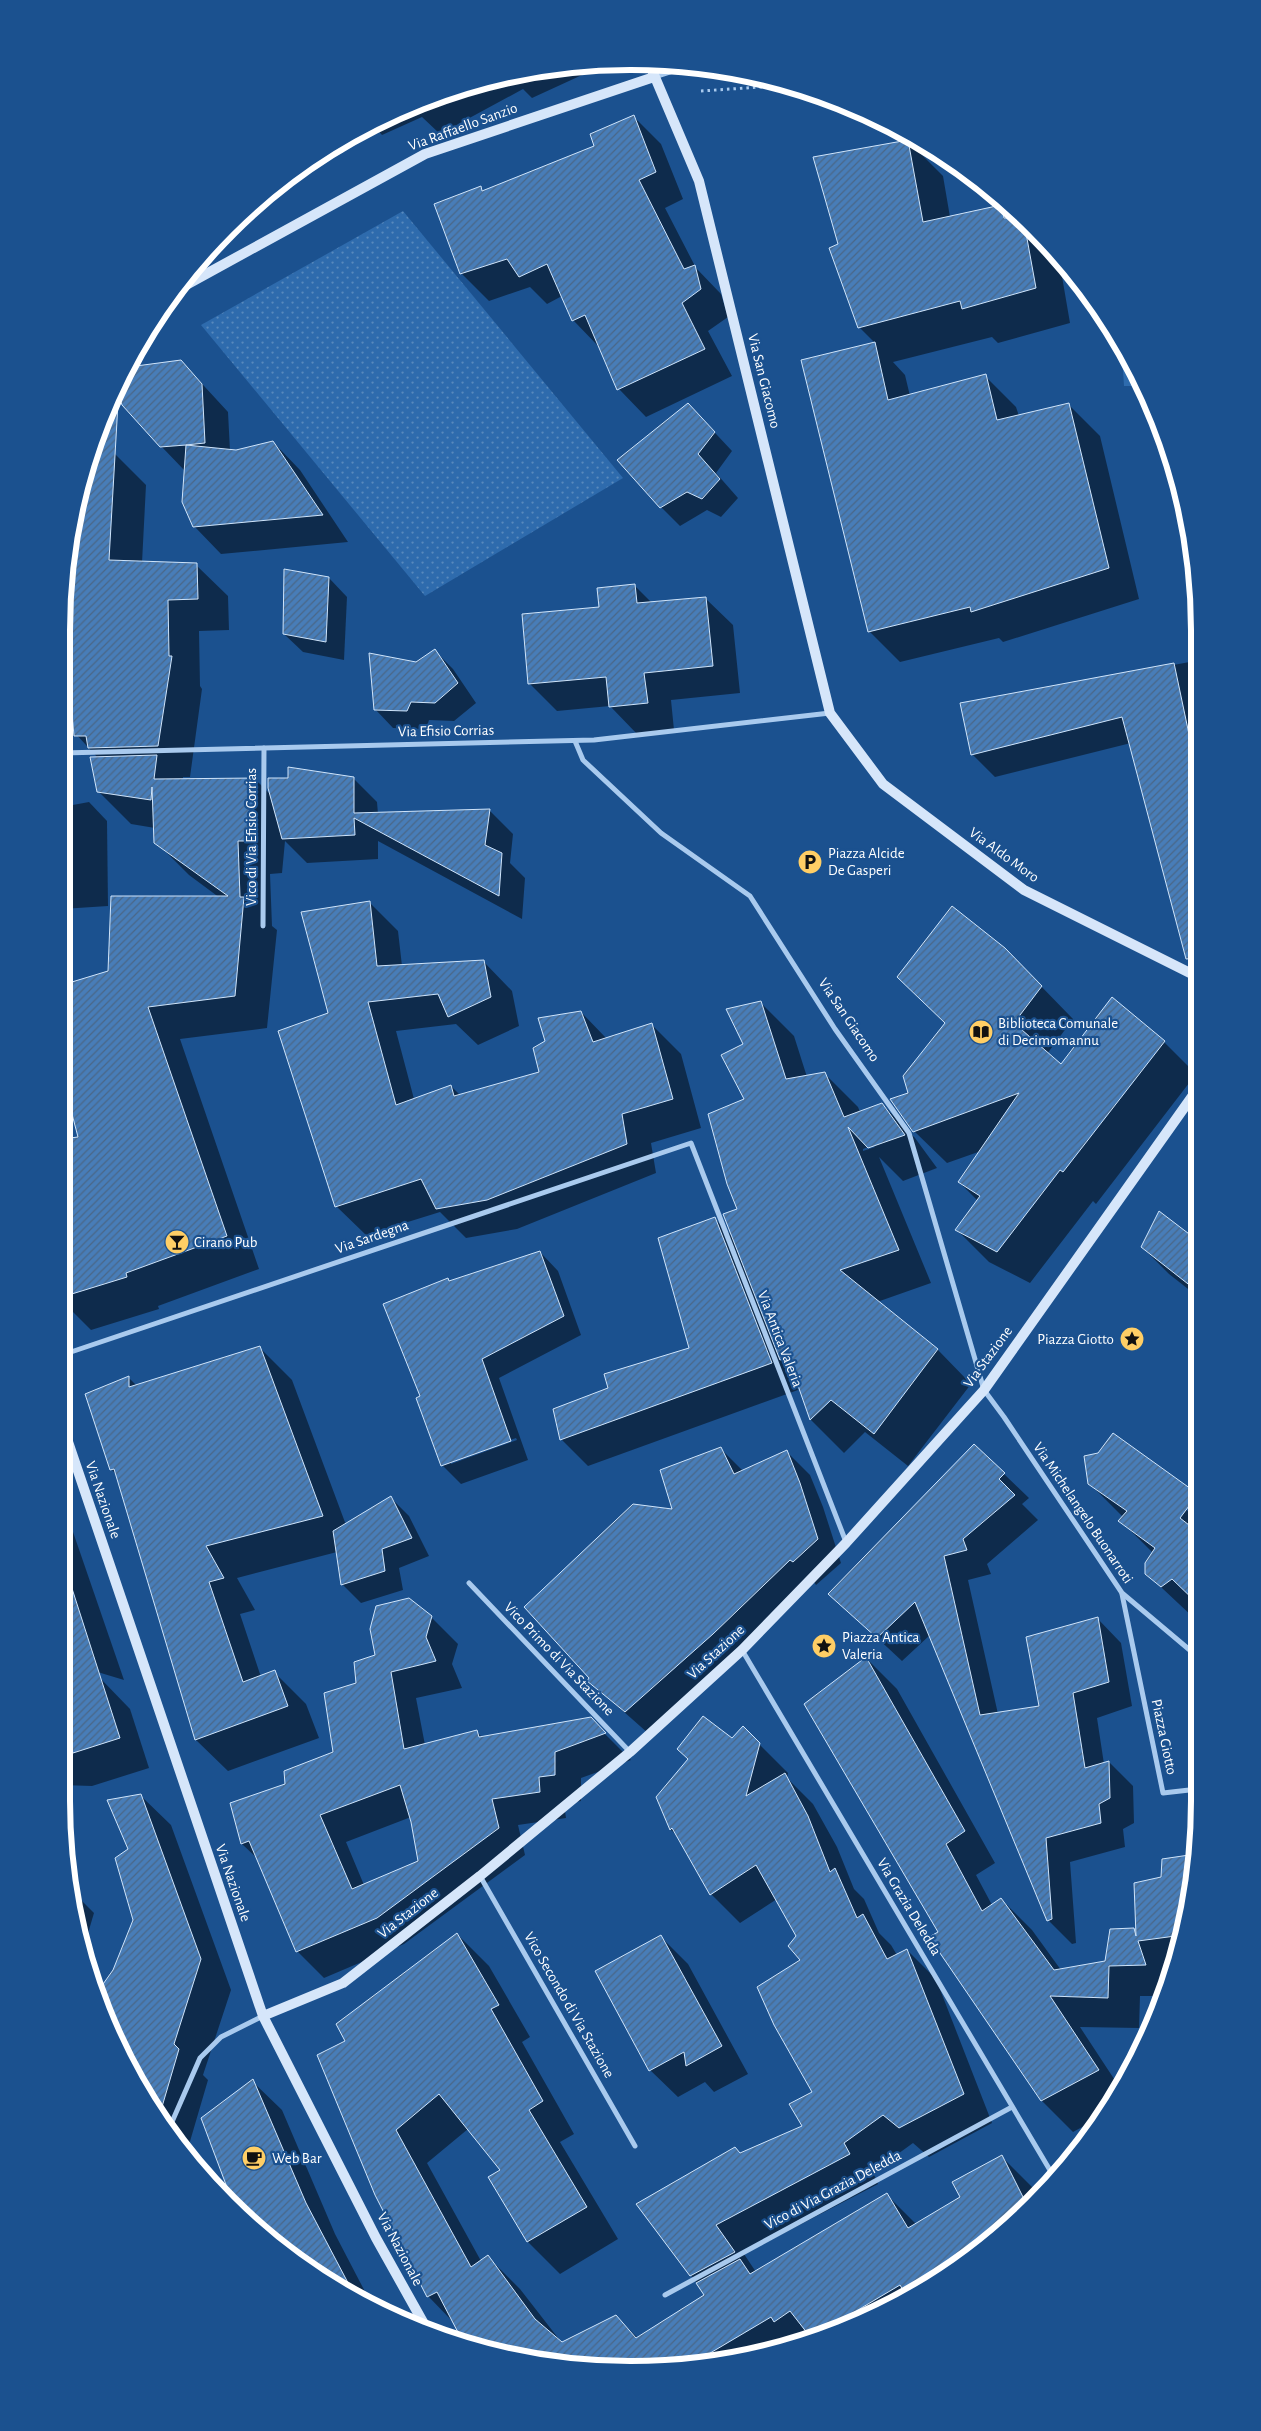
<svg xmlns="http://www.w3.org/2000/svg" width="1261" height="2431" font-family="'Alegreya Sans',sans-serif">
	<defs>
		<pattern id="grass-dots" width="8" height="8" patternUnits="userSpaceOnUse" patternTransform="scale(1.25)"><rect width="8" height="8" fill="#2e6bad"/><path d="M2 2h.1M6 6h.1" fill="none" stroke="#5889bd" stroke-width="1.8" stroke-linecap="round"/></pattern>
		<pattern id="building-hatch" width="6" height="6" patternUnits="userSpaceOnUse" patternTransform="scale(1.25)"><rect width="6" height="6" fill="#487db8"/><path d="M-1 1l2-2M0 6l6-6M5 7l2-2" fill="none" stroke="#4a6787"/></pattern>
	</defs>
	<rect width="100%" height="100%" fill="#1b518f"/>
	<g fill="url(#grass-dots)">
		<path d="M338,143L344,152L273,190Z"/>
		<path d="M403,211L623,478L425,596L201,325Z"/>
	</g>
	<path fill="#2e6bad" d="M1122,354L1141,386H1124Z"/>
	<g fill="#0007" fill-rule="evenodd">
		<path d="M606,64L532,98L523,89L440,134L422,117L382,135L373,125L447,92L556,66Z"/>
		<path d="M634,117L661,144L683,199L665,208L696,268L721,294L728,317L708,331L732,376L646,417L619,389L600,348L573,320L562,296L547,304L530,287L489,301L462,274L436,205L480,188L484,192L596,147Z"/>
		<path d="M908,141L943,176L950,217L1000,206L1013,219H1021L1059,259L1070,323L998,343L992,337L893,362L905,375L910,396L985,376L1016,407L1019,416L1069,405L1100,436L1139,599L1003,642L999,638L900,662L869,631L875,343L859,327L839,244Z"/>
		<path d="M181,361L228,412L230,451H236L273,442L300,470L348,542L221,554L194,526L185,471L161,446Z"/>
		<path d="M688,404L732,451L716,473L738,498L721,517L707,510L680,526L661,507Z"/>
		<path d="M92,452L115,454L146,485L142,563L196,565L228,596L229,630L199,631L200,686L202,689L190,777H183V780H256L271,795L353,778L377,802L378,814L489,810L513,834L510,863L525,878L522,919L378,841V859L307,863L285,841L282,873L270,874L272,926L277,930L267,1028L180,1039L259,1269L158,1306L159,1309L91,1330L62,1301V1140L79,1138L69,1099L62,1101V986L141,962L220,898L189,875L156,842L155,828L131,824L99,792L98,758L62,719V594L81,483Z"/>
		<path d="M329,578L347,597L344,660L303,652L284,634Z"/>
		<path d="M635,586L652,603L705,598L733,625L740,693L671,700L674,730L637,734L610,706L557,711L530,684L600,608Z"/>
		<path d="M435,651L453,669L476,703L454,721L429,720L426,729L393,728L375,709L416,663Z"/>
		<path d="M1195,661L1196,940L1177,920L1131,743L995,777L972,754L962,704Z"/>
		<path d="M89,802L107,821L108,906L62,909V807Z"/>
		<path d="M369,902L398,931L402,966L483,961L512,991L519,1026L478,1045L456,1024L396,1031L414,1099L451,1086L461,1096L541,1072L546,1041L581,1012L607,1039L652,1025L681,1054L701,1128L651,1143L656,1173L517,1229L466,1238L440,1212L366,1235L336,1206L329,1014Z"/>
		<path d="M899,977L1037,982L1073,1019L1047,1054L1061,1066L1164,1042L1196,1074L1096,1204L1093,1201L1030,1283L989,1262L957,1230L978,1201L959,1182L981,1151L947,1163L914,1131L909,1093L946,1024Z"/>
		<path d="M761,1003L794,1036L807,1077L825,1074L858,1107L860,1112L882,1104L915,1138L937,1168L903,1181L879,1157L931,1283L877,1302L938,1350L971,1384L908,1466L865,1432L844,1453L811,1420L795,1373L789,1367L798,1390L588,1466L561,1439L610,1388L691,1349L715,1219L734,1238L739,1210L745,1099L744,1045ZM873,1145L875,1147L863,1151V1149Z"/>
		<path d="M1197,1241V1296L1169,1274L1142,1247Z"/>
		<path d="M540,1252L558,1271L581,1335L499,1378L528,1460L461,1484L442,1465L422,1397L448,1279L450,1282ZM516,1438L517,1440L451,1464V1461Z"/>
		<path d="M260,1348L292,1380L346,1525L391,1498L409,1516L429,1556L399,1568L403,1590L361,1603L342,1584L337,1552L237,1578L255,1610L240,1614L261,1677L274,1672L306,1704L319,1738L228,1771L196,1740L117,1475L111,1469L129,1378L137,1386Z"/>
		<path d="M974,1445L1029,1498L1022,1504L1038,1520L987,1564L991,1574L968,1580L998,1714L1041,1707L1097,1618L1121,1643L1132,1706L1097,1718L1104,1764L1109,1762L1133,1786L1134,1823L1123,1829L1125,1847L1070,1862L1076,1943L1072,1944L1048,1920L930,1635L902,1661L830,1594Z"/>
		<path d="M720,1448L743,1471L787,1452L810,1475L823,1507L841,1563L816,1585L814,1582L649,1734L589,1681L674,1511Z"/>
		<path d="M1146,1467L1198,1522V1616L1195,1619L1146,1573L1153,1553L1120,1520L1123,1517L1089,1483Z"/>
		<path d="M62,1500L124,1680L61,1661Z"/>
		<path d="M431,1617L458,1644L452,1664L462,1688L416,1698L425,1745L477,1732L483,1738L590,1719L631,1760L581,1778V1801L564,1804L566,1818L518,1825L525,1855L404,1944L324,1978L297,1951L258,1859L242,1844L231,1804L286,1785L335,1753L358,1684L376,1656ZM411,1817L420,1862L364,1885L346,1842Z"/>
		<path d="M866,1658L897,1689L995,1863L976,1875L992,1905L1001,1899L1032,1930L1061,1970L1106,1962L1133,1929L1137,1934L1162,1878L1196,1855L1180,1948L1171,1972H1168L1170,1976L1162,1996H1140L1139,2028L1080,2027L1120,2088L1106,2114L1073,2132L1042,2101L931,1937L939,1933Z"/>
		<path d="M61,1674L100,1678L130,1709L149,1768L92,1786L61,1785Z"/>
		<path d="M743,1728L788,1773L787,1778L813,1804L837,1847L854,1889L864,1899L879,1933L891,1945L897,1955L907,1950L936,1979L992,2123L929,2157L913,2143L873,2172L878,2184L744,2254L756,2272L887,2195L916,2224L962,2197L1002,2157L1034,2189L1038,2197L947,2274L882,2311L778,2350L705,2365L594,2369L455,2324L428,2296L347,2041L457,1934L489,1966L530,2037L522,2042L574,2134L560,2142L618,2239L560,2274L528,2242L490,2178L502,2171L468,2129L427,2163L481,2261L488,2257L520,2289L562,2343L616,2317L638,2338L706,2295L637,2204L740,2154L804,2127L814,2093L802,1960L798,1936L777,1899L740,1923L711,1894L679,1837L671,1830L658,1798L733,1739Z"/>
		<path d="M141,1796L171,1825L231,1990L203,2075L208,2080L186,2155L179,2147L137,2085L114,1971L135,1920L130,1850Z"/>
		<path d="M66,1853L74,1860L69,1878Z"/>
		<path d="M70,1889L94,1913L83,1950L72,1911Z"/>
		<path d="M661,1937L688,1964L748,2074L714,2092L705,2082L678,2097L650,2070Z"/>
		<path d="M1151,2026L1146,2038L1144,2028Z"/>
		<path d="M252,2081L282,2110L335,2234L373,2307L346,2293L255,2228L210,2181L227,2183Z"/>
	</g>
	<g fill="url(#building-hatch)" stroke="#cfe4fa" fill-rule="evenodd">
		<path d="M634,115L656,172L639,180L684,269L695,265L701,289L682,303L705,349L617,390L585,315L572,321L547,264L519,277L507,259L460,274L434,204L481,186L482,191L594,146L590,134Z"/>
		<path d="M908,140L923,222L1001,205L1004,218H1020L1024,222L1036,288L962,309L960,301L858,328L829,248L838,244L813,157Z"/>
		<path d="M875,342L888,400L986,374L997,420L1069,403L1109,568L971,612L970,607L868,632L801,360Z"/>
		<path d="M181,360L202,384L205,443L186,445L236,450L273,441L323,515L193,527L182,502L186,445L160,447L122,405L116,389L119,380L136,366Z"/>
		<path d="M111,402L118,403L109,560L197,563L198,599L168,600L169,656H172L158,746L88,748L86,736H74L71,702L62,703V594L81,483Z"/>
		<path d="M688,403L715,432L698,454L720,479L702,499L687,492L660,508L617,460Z"/>
		<path d="M284,569L329,577L326,642L283,634Z"/>
		<path d="M635,584L637,603L706,597L713,666L644,673L648,703L609,707L606,677L528,684L522,614L599,607L597,588Z"/>
		<path d="M435,649L458,683L435,703L411,702L407,711L374,710L369,653L416,662Z"/>
		<path d="M1174,663L1190,739L1195,738L1196,958L1186,959L1122,717L971,755L960,703Z"/>
		<path d="M157,755L154,779L256,778L250,841H238L240,897H244L235,996L148,1007L227,1236L126,1273L127,1277L62,1297V1139L78,1137L62,1076V985L108,971L111,896H228L154,843L152,787L151,800L97,792L90,757Z"/>
		<path d="M288,767L354,777V813L490,809L485,845L502,853L499,896L354,818L355,835L282,839L268,788V778H288Z"/>
		<path d="M370,901L377,966L484,960L491,997L448,1017L438,994L368,1002L396,1105L451,1085L454,1096L539,1072L533,1048L545,1041L538,1018L581,1011L593,1042L652,1023L673,1099L622,1114L627,1144L487,1200L436,1209L421,1179L335,1207L278,1031L328,1013L301,912Z"/>
		<path d="M952,906L1005,948L1042,986L1014,1023L1061,1064L1112,997L1165,1041L1063,1172L1060,1170L997,1252L955,1230L980,1196L958,1182L1019,1093L913,1132L890,1099L908,1093L903,1076L945,1023L897,977Z"/>
		<path d="M761,1001L786,1079L825,1072L844,1117L882,1103L905,1135L868,1148L848,1127L899,1250L840,1270L938,1349L874,1434L831,1400L810,1420L788,1357L780,1360L723,1214L737,1209L727,1184L708,1114L744,1099L721,1055L743,1044L726,1009Z"/>
		<path d="M1159,1211L1197,1240V1291L1141,1247Z"/>
		<path d="M715,1217L772,1363L560,1440L553,1409L608,1388L604,1374L689,1348L658,1238Z"/>
		<path d="M540,1251L564,1316L482,1359L511,1441L441,1466L416,1398L420,1396L383,1304L448,1278L449,1281Z"/>
		<path d="M260,1346L323,1516L206,1546L224,1578L209,1582L243,1682L275,1670L288,1706L195,1740L114,1469L110,1470L85,1394L129,1376V1387Z"/>
		<path d="M1113,1433L1198,1494L1180,1518L1198,1532V1604L1172,1579L1161,1587L1145,1574V1563L1155,1548L1118,1521L1127,1511L1088,1484L1084,1456L1098,1453Z"/>
		<path d="M974,1444L1005,1473L999,1479L1015,1495L963,1539L967,1550L944,1556L980,1715L1039,1706L1026,1637L1098,1617L1109,1682L1073,1693L1085,1768L1109,1761L1110,1798L1099,1804L1101,1823L1046,1838L1052,1919L1047,1921L915,1602L877,1638L828,1594Z"/>
		<path d="M721,1447L734,1474L787,1450L800,1483L818,1539L793,1562L790,1560L713,1634L625,1712L587,1681L589,1678L524,1607L633,1504L672,1509L660,1470Z"/>
		<path d="M391,1496L412,1538L382,1549L385,1571L341,1585L333,1531Z"/>
		<path d="M68,1576L120,1738L73,1753L61,1722V1577Z"/>
		<path d="M409,1598L432,1616L426,1637L436,1661L391,1672L404,1749L477,1730L479,1737L591,1717L606,1733L555,1752V1775L539,1777L540,1792L492,1799L499,1828L377,1918L296,1952L249,1841L241,1844L230,1803L285,1784L284,1771L333,1752L324,1693L356,1683L354,1662L375,1655L370,1629L376,1606ZM400,1785L411,1822L418,1861L352,1889L320,1815Z"/>
		<path d="M866,1657L965,1831L946,1844L982,1911L1001,1898L1054,1970L1105,1961L1110,1929L1134,1928L1136,1936L1134,1883L1161,1877L1162,1859L1196,1854L1183,1935L1138,1941L1146,1965L1109,1966L1108,1998L1050,1996L1099,2070L1041,2101L929,1937L938,1932L804,1704Z"/>
		<path d="M703,1716L732,1738L743,1726L760,1743L746,1796L785,1773L808,1816L830,1872L835,1868L857,1918L863,1914L887,1959L907,1949L964,2094L899,2128L883,2115L844,2143L850,2154L716,2225L735,2252L690,2276L636,2204L735,2147L740,2153L802,2126L789,2104L812,2092L774,2025L757,1987L800,1960L788,1946L796,1936L756,1865L710,1895L672,1828L670,1830L656,1797L688,1759L677,1749Z"/>
		<path d="M141,1794L201,1959L174,2044L179,2049L159,2117L137,2085L96,1994L113,1970L133,1920L115,1858L128,1849L107,1800Z"/>
		<path d="M457,1933L499,2005L491,2009L543,2101L529,2110L587,2207L527,2242L488,2177L500,2170L439,2094L396,2130L471,2267L488,2255L535,2319L562,2342L616,2315L636,2338L704,2295L696,2283L740,2259L750,2274L887,2193L908,2228L960,2197L952,2182L1002,2155L1028,2207L947,2274L907,2297L900,2285L836,2323L839,2327L811,2338L790,2311L774,2322L771,2317L690,2365L594,2369L519,2359L463,2342L437,2292L427,2297L375,2195L317,2055L345,2041L336,2024Z"/>
		<path d="M661,1935L722,2046L686,2066L684,2052L649,2071L595,1971Z"/>
		<path d="M253,2079L306,2203L356,2298L255,2228L234,2206L201,2118Z"/>
	</g>
	<g fill="none" stroke-linecap="round" stroke-linejoin="round">
		<path stroke="#a9caee" stroke-width="3" stroke-dasharray="2.5 4" stroke-linecap="butt" d="M701,91L790,85"/>
		<g stroke="#a9caee" stroke-width="5">
			<path d="M654,77L682,68L697,67"/>
			<path d="M575,741L583,760L661,833L750,896L835,1029L909,1133L984,1390L1004,1417L1122,1593L1198,1657"/>
			<path d="M62,753L594,740L830,713"/>
			<path d="M263,926L264,748"/>
			<path d="M62,1355L691,1143L846,1542"/>
			<path d="M469,1583L630,1752"/>
			<path d="M1122,1594L1163,1793L1198,1789"/>
			<path d="M742,1650L1054,2177"/>
			<path d="M480,1876L635,2146"/>
			<path d="M168,2131L200,2058L221,2037L263,2016"/>
			<path d="M665,2295L1012,2107"/>
		</g>
		<g stroke="#d6e6fa" stroke-width="10">
			<path d="M649,63L699,181L830,713L883,784L1024,890L1196,976"/>
			<path d="M175,291L425,154L654,77"/>
			<path d="M62,1424L263,2016L376,2238L428,2331"/>
			<path d="M263,2016L343,1983L480,1876L630,1752L742,1650L846,1543L984,1390L1196,1091"/>
		</g>
	</g>
	<defs>
		<symbol id="parking-disc" viewBox="-11 -11 22 22"><circle r="9.5" fill="#ffce65" stroke="#1b518f"/><path d="M-3.5-5.5H1a3.5 3.5 0 0 1 0 7H-1V5.5H-3.5ZM-1-3.4V-.6H.8a1.4 1.4 0 0 0 0-2.8Z" fill="#111"/></symbol>
		<symbol id="library-disc" viewBox="-11 -11 22 22"><circle r="9.5" fill="#ffce65" stroke="#1b518f"/><path d="M-6-4Q-3-5.5-.7-3.5V5Q-3 3-6 4ZM6-4Q3-5.5 .7-3.5V5Q3 3 6 4Z" fill="#111"/></symbol>
		<symbol id="bar-disc" viewBox="-11 -11 22 22"><circle r="9.5" fill="#ffce65" stroke="#1b518f"/><path d="M-6-5H6L.8 .8V4.5H3.5V6h-7V4.5H-.8V.8Z" fill="#111"/></symbol>
		<symbol id="sight-disc" viewBox="-11 -11 22 22"><circle r="9.5" fill="#ffce65" stroke="#1b518f"/><path d="M0-6L1.8-2.2L6-1.7L2.9 1.2L3.7 5.4L0 3.3L-3.7 5.4L-2.9 1.2L-6-1.7L-1.8-2.2Z" fill="#111"/></symbol>
		<symbol id="cafe-disc" viewBox="-11 -11 22 22"><circle r="9.5" fill="#ffce65" stroke="#1b518f"/><path d="M-5.5-4.5H6V0H3Q3 3.5 0 3.5H-2.5Q-5.5 3.5-5.5 0ZM3-3.2v2h1.7v-2ZM-6 4.5H4V6H-6Z" fill="#111"/></symbol>
	</defs>
	<g fill-rule="evenodd">
		<use href="#parking-disc" x="796" y="848" width="28" height="28"/>
		<use href="#library-disc" x="967" y="1018" width="28" height="28"/>
		<use href="#bar-disc" x="163" y="1228" width="28" height="28"/>
		<use href="#sight-disc" x="1118" y="1325" width="28" height="28"/>
		<use href="#sight-disc" x="810" y="1632" width="28" height="28"/>
		<use href="#cafe-disc" x="240" y="2144" width="28" height="28"/>
	</g>
	<g text-anchor="middle" dominant-baseline="central" stroke-width="4.5" stroke-linejoin="round" paint-order="stroke">
		<g font-size="15" fill="#fff" stroke="#1b518f">
			<text transform="translate(463 127) rotate(-20)">Via Raffaello Sanzio</text>
			<text transform="translate(764 381) rotate(76)">Via San Giacomo</text>
			<text transform="translate(446 731) rotate(-1)">Via Efisio Corrias</text>
			<text transform="translate(251 837) rotate(-90)">Vico di Via Efisio Corrias</text>
			<text transform="translate(1004 855) rotate(36)">Via Aldo Moro</text>
			<text transform="translate(849 1020) rotate(56)">Via San Giacomo</text>
			<text transform="translate(372 1237) rotate(-19)">Via Sardegna</text>
			<text transform="translate(780 1339) rotate(69)">Via Antica Valeria</text>
			<text transform="translate(988 1357) rotate(-54)">Via Stazione</text>
			<text transform="translate(103 1500) rotate(71)">Via Nazionale</text>
			<text transform="translate(1083 1513) rotate(56)">Via Michelangelo Buonarroti</text>
			<text transform="translate(716 1652) rotate(-43)">Via Stazione</text>
			<text transform="translate(559 1659) rotate(46)">Vico Primo di Via Stazione</text>
			<text transform="translate(1164 1737) rotate(78)">Piazza Giotto</text>
			<text transform="translate(233 1883) rotate(71)">Via Nazionale</text>
			<text transform="translate(909 1907) rotate(59)">Via Grazia Deledda</text>
			<text transform="translate(408 1913) rotate(-38)">Via Stazione</text>
			<text transform="translate(569 2005) rotate(60)">Vico Secondo di Via Stazione</text>
			<text transform="translate(833 2190) rotate(-28)">Vico di Via Grazia Deledda</text>
			<text transform="translate(400 2249) rotate(62)">Via Nazionale</text>
		</g>
		<g font-size="15" fill="#fff" stroke="#1b518f" text-anchor="start">
			<text x="828" y="853">Piazza Alcide<tspan x="828" dy="17">De Gasperi</tspan></text>
			<text x="998" y="1023">Biblioteca Comunale<tspan x="998" dy="17">di Decimomannu</tspan></text>
			<text x="194" y="1242">Cirano Pub</text>
			<text x="1114" y="1339" text-anchor="end">Piazza Giotto</text>
			<text x="842" y="1637">Piazza Antica<tspan x="842" dy="17">Valeria</tspan></text>
			<text x="272" y="2158">Web Bar</text>
		</g>
	</g>
	<path d="M0 0H1261V2431H0ZM630 70H631A560 560 0 0 1 1191 630V1801A560 560 0 0 1 631 2361H630A560 560 0 0 1 70 1801V630A560 560 0 0 1 630 70Z" fill="#1b518f" fill-rule="evenodd"/>
	<path fill="none" stroke="#fff" stroke-width="6" d="M630 70H631A560 560 0 0 1 1191 630V1801A560 560 0 0 1 631 2361H630A560 560 0 0 1 70 1801V630A560 560 0 0 1 630 70Z"/>
</svg>
